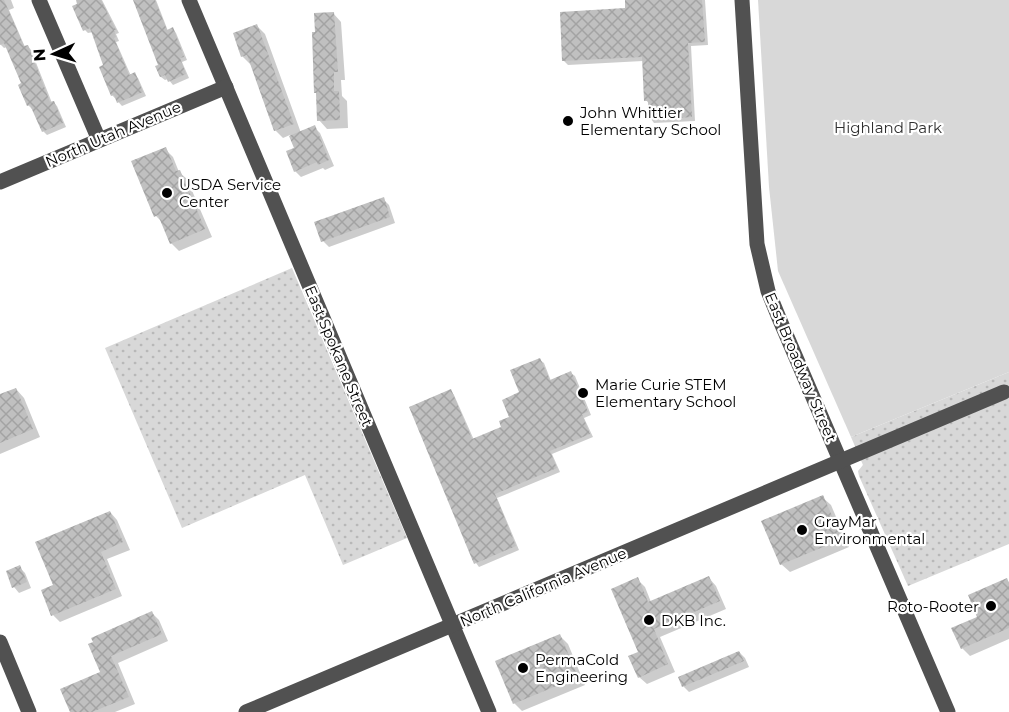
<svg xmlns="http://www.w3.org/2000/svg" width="1009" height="712" font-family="Montserrat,sans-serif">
	<defs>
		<pattern id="grass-dots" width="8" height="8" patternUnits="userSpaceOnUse" patternTransform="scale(1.5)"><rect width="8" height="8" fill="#d8d8d8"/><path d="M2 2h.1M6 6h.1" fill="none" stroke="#b8b8b8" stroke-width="1.8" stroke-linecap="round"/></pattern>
		<pattern id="building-cross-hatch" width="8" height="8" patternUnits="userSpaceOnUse" patternTransform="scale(1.5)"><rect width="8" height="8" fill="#c0c0c0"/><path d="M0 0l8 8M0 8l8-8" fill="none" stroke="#a3a3a3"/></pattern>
	</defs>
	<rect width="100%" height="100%" fill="#fff"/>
	<g fill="url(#grass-dots)">
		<path d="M292,268L407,538L343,565L305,475L182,528L105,348Z"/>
		<path d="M1009,372V544L908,586L859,476L858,471L863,465L851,437Z"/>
	</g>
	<path fill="#d8d8d8" d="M758,0H1009V372L851,437L778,271L769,187Z"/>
	<g fill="#0003">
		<path d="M0,0H11L14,8L9,10L25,47L28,46L31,50L52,103L53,102L57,106L66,127L47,135L43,131L34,108L32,109L28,105L23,84L7,47L4,48L0,44Z"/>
		<path d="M78,0H102L119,33L116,34L119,41L116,42L131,76L134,74L138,78L146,96L122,106L112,95L105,65L93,32L88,33L85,30Z"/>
		<path d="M134,0H156L168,31L173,29L176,33L187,60L182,62L189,78L173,85L168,79L165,80L161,77L157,67L160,66Z"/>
		<path d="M627,0H705L708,45L691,46L695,121L654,123L651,119L650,105L646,100L643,61L568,65L564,61L627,10Z"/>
		<path d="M333,13L341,22L345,80H341L342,96L347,101L348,128L327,129L319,120Z"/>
		<path d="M257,26L265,34L301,133L314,127L320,133L334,166L325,170L323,168L301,177L295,171L296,149L290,135L283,138L275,130L251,65L243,57L235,34Z"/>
		<path d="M165,149L173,157L179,172L187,179L212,237L179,251L171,243L163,223L156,216Z"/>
		<path d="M383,199L389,205L395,223L329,247L323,241Z"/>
		<path d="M540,360L544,363L551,381L571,373L575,376L591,415L584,418L593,437L552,454L560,472L497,498L519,550L479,567L476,563L451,391L454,395L474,440L503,428L511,418L521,393Z"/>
		<path d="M16,389L24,398L40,437L0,454V396Z"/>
		<path d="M822,497L831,505L849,547L790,572L781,564Z"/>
		<path d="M110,512L117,520L130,550L107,559L122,596L60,622L53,615L55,585Z"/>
		<path d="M19,567L25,573L31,588L19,593L14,587Z"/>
		<path d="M709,578L716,586L726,609L660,637L675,672L647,684L639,677L637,579L645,587L651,602Z"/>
		<path d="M1006,580L1009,582V639L970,656L962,648L979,618Z"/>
		<path d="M152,613L159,620L168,641L118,663L135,704L115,712H71L102,673L90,645Z"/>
		<path d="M560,636L568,644L585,685L522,711L514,703Z"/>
		<path d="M739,652L745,658L749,667L689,692L683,686Z"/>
	</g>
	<g fill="url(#building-cross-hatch)">
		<path d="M0,0H4L24,46L28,45L50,102L54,101L63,123L42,132L30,105L27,106L18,85L21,83L4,43L0,45Z"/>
		<path d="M76,0H101L116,30H114L116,37L114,38L129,75L135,72L143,92L117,103L114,95L111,96L99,67L103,65L90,28L83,31L72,6L77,4Z"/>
		<path d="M133,0H155L167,30L173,27L184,57L180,58L186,74L168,82L165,75L160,77L155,66L158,65Z"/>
		<path d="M625,0H702L705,42L688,43L692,117L649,120L648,101H644L642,57L562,61L560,12L625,8Z"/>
		<path d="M334,12L338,72H334V91H339L340,120L317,121L316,93H314L312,32H315L314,13Z"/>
		<path d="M257,24L294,124L274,131L247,55L241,57L233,33Z"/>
		<path d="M315,125L329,160L318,165L317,162L294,172L286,151L294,148L289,136Z"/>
		<path d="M166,147L176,171L180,170L205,229L170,244L158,215L154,217L131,161Z"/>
		<path d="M384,197L390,217L321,242L314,222Z"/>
		<path d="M540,358L550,380L571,371L588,412L582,414L590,434L550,451L557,468L495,494L516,546L474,564L409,407L451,389L472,439L501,427L499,421L509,417L502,400L519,392L510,370Z"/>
		<path d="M16,388L33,429L0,443V394Z"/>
		<path d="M823,495L842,539L780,565L761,521Z"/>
		<path d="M110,511L123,542L101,552L116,589L51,616L41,590L53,585L35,542Z"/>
		<path d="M20,565L27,582L12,588L6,571Z"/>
		<path d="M709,576L720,601L654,629L668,664L638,678L628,656L638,652L611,589L638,577L648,602Z"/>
		<path d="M1007,578L1009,583V628L961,649L951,628L977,617L968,595Z"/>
		<path d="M152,611L162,634L111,656L129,697L92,712H70L60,689L100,672L88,644L93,642L91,638Z"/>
		<path d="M560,634L578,677L513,704L495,661Z"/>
		<path d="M739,651L744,661L682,687L678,677Z"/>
	</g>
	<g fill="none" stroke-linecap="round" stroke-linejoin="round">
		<g stroke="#515151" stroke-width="15">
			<path d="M39,0L99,140"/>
			<path d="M189,0L489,712"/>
			<path d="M742,0L757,244L768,291L779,318L948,712"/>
			<path d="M0,182L226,87"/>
			<path d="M0,642L29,712"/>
			<path d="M246,712L1004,392"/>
		</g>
	</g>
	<g fill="#000" stroke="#fff" stroke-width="2">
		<circle cx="568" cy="121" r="6"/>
		<circle cx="167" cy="193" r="6"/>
		<circle cx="583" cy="393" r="6"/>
		<circle cx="802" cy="530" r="6"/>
		<circle cx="991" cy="606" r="6"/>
		<circle cx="649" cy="620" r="6"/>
		<circle cx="523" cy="668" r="6"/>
	</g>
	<g text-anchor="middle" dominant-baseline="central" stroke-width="4.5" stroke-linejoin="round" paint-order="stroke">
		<g font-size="15" fill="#000" stroke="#fff" text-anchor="start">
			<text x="580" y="112">John Whittier<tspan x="580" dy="17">Elementary School</tspan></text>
			<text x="179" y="184">USDA Service<tspan x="179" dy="17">Center</tspan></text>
			<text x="595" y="384">Marie Curie STEM<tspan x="595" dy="17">Elementary School</tspan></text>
			<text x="814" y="521">GrayMar<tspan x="814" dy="17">Environmental</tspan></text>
			<text x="979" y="606" text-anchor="end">Roto-Rooter</text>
			<text x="661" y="620">DKB Inc.</text>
			<text x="535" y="659">PermaCold<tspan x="535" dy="17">Engineering</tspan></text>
		</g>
		<g font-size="15" fill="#2f2f2f" stroke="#fff">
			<text x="888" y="127">Highland Park</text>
		</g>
		<g font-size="15" fill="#000" stroke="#fff">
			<text transform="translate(113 134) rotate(-23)">North Utah Avenue</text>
			<text transform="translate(339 356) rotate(67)">East Spokane Street</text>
			<text transform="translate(801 367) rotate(67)">East Broadway Street</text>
			<text transform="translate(543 587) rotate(-23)">North California Avenue</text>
		</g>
	</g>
	<g transform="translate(54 54) rotate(266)" stroke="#ffffff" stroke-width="4.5" paint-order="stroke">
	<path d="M0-4.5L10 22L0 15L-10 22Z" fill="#000000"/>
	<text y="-9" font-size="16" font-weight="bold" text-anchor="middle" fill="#000000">N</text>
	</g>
</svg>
